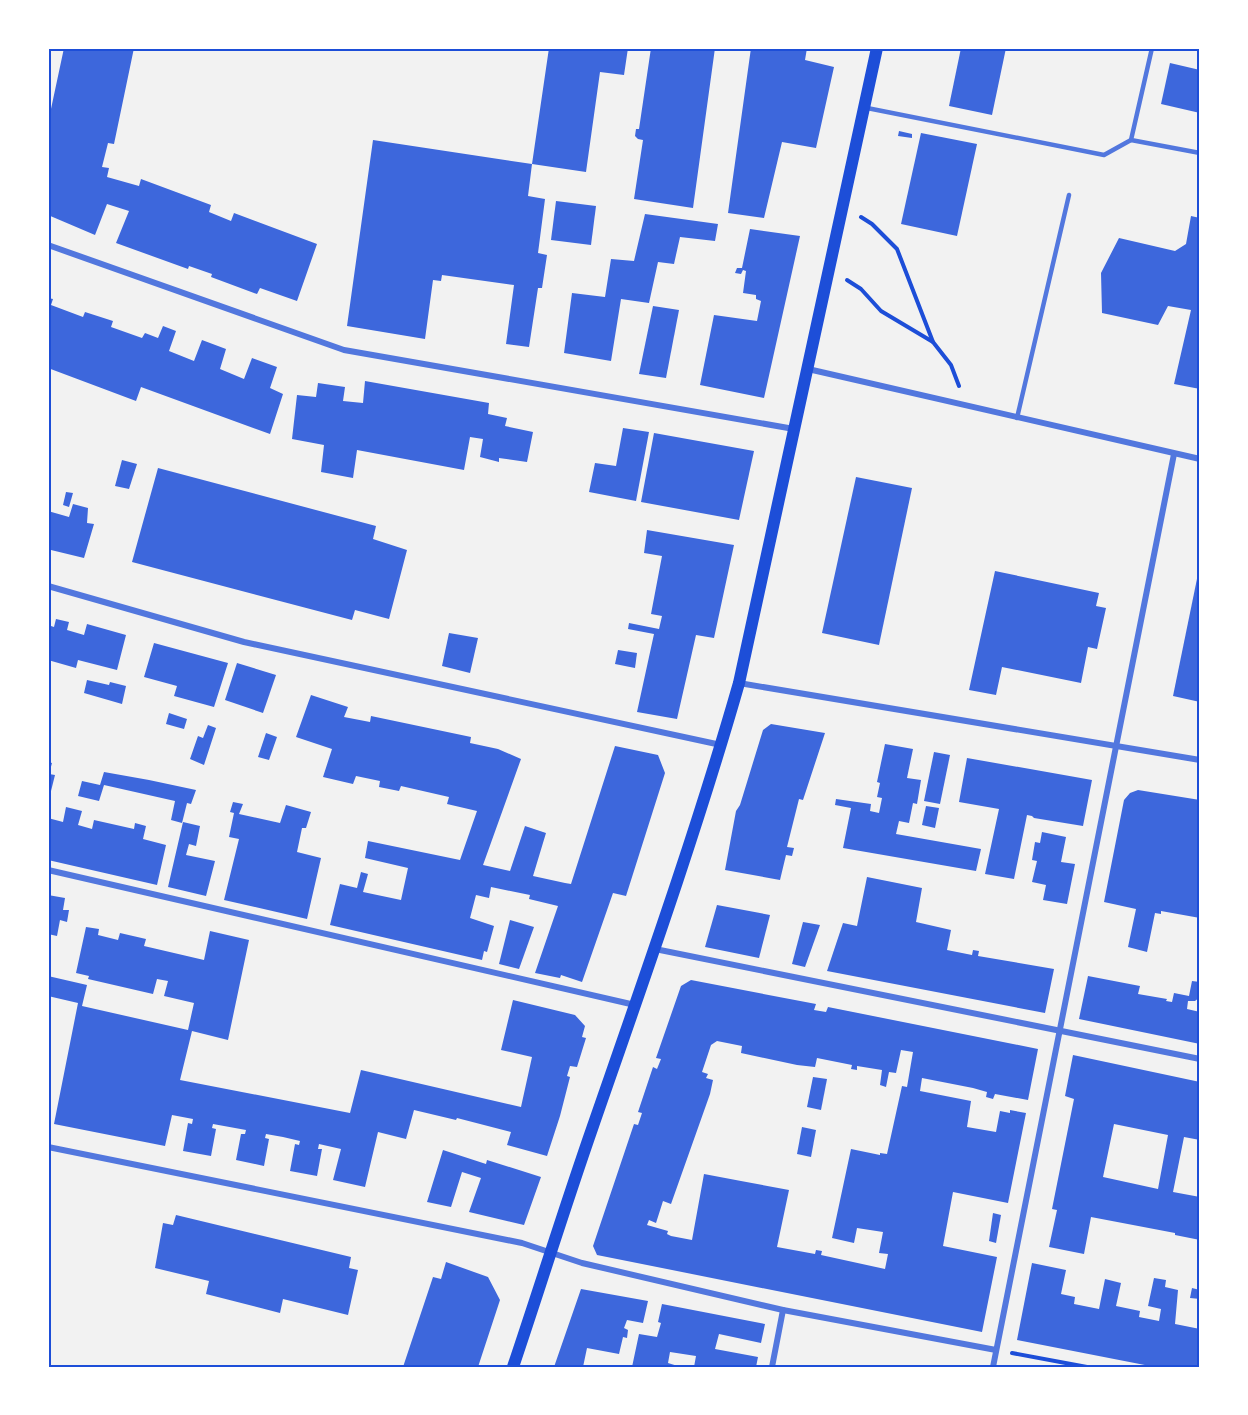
<svg xmlns="http://www.w3.org/2000/svg" width="1248" height="1415" font-family="'Work Sans',sans-serif">
	<rect width="100%" height="100%" fill="#f2f2f2"/>
	<g fill="#3d67dc" fill-rule="evenodd">
		<path d="M64,48H134L114,144L108,143L102,167L109,168L107,177L139,186L141,179L211,205L209,212L231,221L234,213L317,244L297,301L260,288L257,294L211,277L212,274L189,266L188,269L116,243L129,211L107,204L95,235L48,215V145L51,129H48V123Z"/>
		<path d="M549,48H628L624,75L600,72L586,172L532,164Z"/>
		<path d="M651,48H715L693,208L634,199L643,140L638,139L635,136L636,129H639Z"/>
		<path d="M751,48H807L805,60L834,67L816,148L782,142L764,218L728,213Z"/>
		<path d="M961,48H1006L992,115L949,106Z"/>
		<path d="M1170,63L1200,70V113L1161,104Z"/>
		<path d="M899,131L912,134V138L898,136Z"/>
		<path d="M921,133L977,144L957,236L901,224Z"/>
		<path d="M373,140L532,164L528,196L545,199L538,253L547,255L542,288H538L529,347L506,344L514,285L442,275L441,281L433,280L425,339L347,326Z"/>
		<path d="M556,201L596,206L591,245L551,240Z"/>
		<path d="M645,214L718,224L715,241L680,237L674,264L658,262L649,303L621,299L611,361L564,353L572,293L605,297L611,259L634,261Z"/>
		<path d="M1191,216L1200,218V389L1174,384L1191,310L1168,306L1158,325L1102,313L1101,273L1119,238L1175,251L1186,244Z"/>
		<path d="M750,229L800,236L764,398L700,385L714,315L757,321L761,301L756,299V295L743,293L746,271L743,270L741,274L735,273L737,268H742Z"/>
		<path d="M48,298L53,299L51,305L83,317L85,312L113,321L111,327L142,338L145,333L158,338L163,326L176,331L169,351L194,361L202,340L226,349L220,369L244,379L252,358L277,367L270,388L283,394L270,434L141,387L136,401L48,368Z"/>
		<path d="M653,306L679,310L666,378L639,374Z"/>
		<path d="M365,381L489,403L488,414L507,418L505,426L533,432L527,462L499,458V462L480,457L483,439L470,437L464,470L357,450L353,478L321,472L324,445L292,439L297,395L316,397L318,383L345,387L343,401L363,403Z"/>
		<path d="M623,428L649,432L636,501L589,492L595,463L616,466Z"/>
		<path d="M654,433L754,451L739,520L641,502Z"/>
		<path d="M122,460L137,464L129,489L115,486Z"/>
		<path d="M158,468L376,526L373,539L407,550L389,619L355,610L352,620L132,562Z"/>
		<path d="M856,477L912,488L879,645L822,633Z"/>
		<path d="M66,492L73,493L69,507L63,505Z"/>
		<path d="M73,504L88,508L87,523L94,524L84,558L51,550L48,557V511L69,517Z"/>
		<path d="M647,530L734,545L714,638L696,635L677,719L637,712L654,634L628,629L629,623L659,629L662,616L651,614L662,556L644,553Z"/>
		<path d="M1199,569H1200V702L1173,696Z"/>
		<path d="M995,571L1099,593L1096,606L1106,608L1097,649L1088,647L1081,683L1002,667L996,695L969,690Z"/>
		<path d="M56,619L69,622L67,630L84,635L87,624L126,635L117,670L78,660L76,668L48,660V625L54,627Z"/>
		<path d="M449,633L478,638L470,673L442,666Z"/>
		<path d="M154,643L228,663L214,707L174,696L177,686L144,677Z"/>
		<path d="M618,650L637,653L635,668L615,664Z"/>
		<path d="M237,663L276,675L263,713L225,700Z"/>
		<path d="M87,680L109,685L110,682L126,686L122,704L84,693Z"/>
		<path d="M311,695L348,707L344,717L370,722L371,716L471,737L470,743L498,749L521,759L483,865L510,871L525,826L546,833L533,876L565,883L571,884L615,746L658,755L665,773L626,896L613,893L582,982L561,975L560,978L535,973L558,906L529,899L530,895L491,887L489,898L476,895L470,918L494,926L487,952L484,951L482,960L330,925L340,884L357,888L361,872L368,874L363,892L401,900L408,868L365,858L368,841L460,860L477,811L447,804L449,797L401,786L399,791L379,787L380,781L356,776L353,784L323,777L332,749L296,737Z"/>
		<path d="M169,713L187,719L184,729L166,724Z"/>
		<path d="M771,724L825,733L803,800L799,799L787,847L794,848L792,856L786,855L780,880L725,870L736,811L740,805L763,730Z"/>
		<path d="M208,725L216,728L204,765L190,759L198,736L203,738Z"/>
		<path d="M266,733L277,737L269,760L258,757Z"/>
		<path d="M885,744L913,749L907,778L921,780L917,804L913,803L909,823L899,821L896,834L981,849L976,871L843,848L851,808L835,805L836,799L871,804L870,811L879,813L882,798L877,797L880,783L877,782Z"/>
		<path d="M934,752L950,755L940,804L924,801Z"/>
		<path d="M967,758L1092,780L1083,826L1034,818L1032,816L1027,815L1014,879L985,874L999,809L959,802Z"/>
		<path d="M48,762L52,763L49,774L55,775L49,799Z"/>
		<path d="M104,772L149,780L196,790L191,804L187,803L182,823L171,820L175,801L104,785L99,801L78,796L82,781L100,785Z"/>
		<path d="M1138,790L1200,800V918L1161,911V914L1155,913L1147,952L1128,947L1136,909L1104,902L1124,800L1130,793Z"/>
		<path d="M233,802L243,804L239,814L280,823L286,805L311,812L306,828H302L297,852L321,858L307,919L224,900L239,839L229,837L234,813L230,812Z"/>
		<path d="M926,806L939,808L935,828L922,825Z"/>
		<path d="M66,807L82,811L78,825L92,829L94,820L134,829L135,823L146,826L143,839L166,845L157,885L48,860V818L63,822Z"/>
		<path d="M183,822L200,826L196,846L189,844L186,855L215,861L206,896L168,887Z"/>
		<path d="M1042,832L1066,837L1061,862L1075,864L1067,904L1043,900L1046,885L1032,882L1037,861L1032,860L1035,842L1040,843Z"/>
		<path d="M867,877L922,888L916,922L951,930L947,950L972,955L973,950L979,951L978,956L1054,969L1045,1013L827,971L843,923L857,926Z"/>
		<path d="M48,895L65,898L63,910H69L67,922L60,920L57,936L48,934Z"/>
		<path d="M717,905L770,915L759,958L705,947Z"/>
		<path d="M510,920L534,927L519,969L499,964Z"/>
		<path d="M803,922L820,925L805,967L792,964Z"/>
		<path d="M86,927L99,929L98,935L118,940L120,933L146,939L144,946L204,960L210,931L249,940L228,1040L192,1031L180,1080L350,1113L361,1070L521,1107L532,1057L501,1050L513,1000L575,1015L585,1026L582,1037L586,1038L577,1067L570,1066L567,1076L570,1077L560,1116L547,1156L507,1145L511,1132L457,1118L456,1120L414,1110L406,1139L378,1132L365,1187L333,1180L341,1149L319,1144L318,1149H322L317,1176L290,1171L295,1144L299,1145L300,1141L283,1137L266,1134L265,1138L269,1139L264,1166L236,1160L241,1134H245L246,1130L213,1124L212,1128L216,1129L211,1156L183,1151L188,1123L192,1124L193,1119L172,1115L165,1146L54,1124L78,1003L48,996V976L87,985L82,1006L188,1030L194,1003L164,996L168,981L157,979L153,994L88,979L89,976L76,973Z"/>
		<path d="M1088,976L1140,986L1138,994L1167,999L1166,1001L1172,1002L1174,993L1189,996L1192,981L1200,982V997L1195,1001H1188L1187,1009L1200,1012V1044L1079,1019Z"/>
		<path d="M691,980L816,1004L814,1010L826,1012L828,1007L1038,1049L1028,1100L995,1094L993,1099L986,1097L987,1092L973,1088L922,1078L920,1091L971,1101L967,1127L996,1132L1000,1111L1010,1113V1110L1026,1113L1008,1203L953,1192L943,1246L997,1257L982,1332L597,1255L593,1246L634,1124L638,1125L642,1113L638,1112L653,1067L657,1069L661,1059L656,1058L681,986ZM717,1041L742,1046L741,1053L797,1065L815,1067L817,1058L852,1065L851,1069L857,1070V1066L882,1070L880,1085L886,1087L889,1072L896,1073L901,1050L913,1052L907,1087L902,1086L887,1154L880,1153V1155L851,1149L832,1238L854,1243L857,1228L883,1232L879,1253L888,1254L885,1269L821,1255L822,1251L816,1250L815,1254L777,1247L789,1190L741,1181L704,1174L692,1240L671,1236L667,1234L668,1231L647,1225L649,1220L656,1223L663,1201L671,1204L710,1094L713,1080L706,1078L708,1074L702,1072L711,1045Z"/>
		<path d="M1073,1055L1200,1082V1140L1184,1137L1173,1192L1200,1197V1240L1175,1235V1233L1091,1217L1084,1254L1049,1247L1057,1210L1052,1209L1074,1099L1065,1096ZM1114,1124L1168,1135L1158,1189L1103,1177Z"/>
		<path d="M813,1077L827,1079L821,1110L807,1107Z"/>
		<path d="M802,1127L816,1130L811,1157L797,1154Z"/>
		<path d="M443,1150L486,1164L487,1160L541,1177L524,1225L469,1212L481,1178L462,1172L451,1207L427,1202Z"/>
		<path d="M993,1213L1001,1215L996,1243L989,1241Z"/>
		<path d="M176,1215L351,1257L349,1268L358,1270L348,1315L283,1299L280,1313L206,1294L209,1281L155,1268L163,1223L173,1225Z"/>
		<path d="M446,1262L488,1277L500,1300L478,1367H403L433,1277L441,1279Z"/>
		<path d="M1032,1263L1066,1270L1061,1294L1075,1297L1074,1304L1099,1309L1105,1279L1121,1283L1116,1306L1140,1311L1139,1317L1159,1321L1161,1309L1148,1306L1154,1278L1166,1280L1165,1287L1178,1290L1175,1324L1200,1329V1367H1155L1017,1340Z"/>
		<path d="M1192,1288L1200,1290V1299L1190,1298Z"/>
		<path d="M581,1289L648,1301L643,1323L627,1320L624,1328L628,1330L627,1338L623,1337L619,1354L587,1348L583,1367H554Z"/>
		<path d="M662,1304L765,1324L761,1343L719,1334L715,1349L758,1357L756,1367H694L696,1356L670,1352L668,1363L681,1367H632L639,1334L657,1337L661,1323L658,1322Z"/>
	</g>
	<g fill="none" stroke-linecap="round" stroke-linejoin="round">
		<g stroke="#1d4ed8" stroke-width="4">
			<path d="M861,217L872,224L897,249L933,342L951,365L959,386"/>
			<path d="M847,280L861,289L881,311L933,342"/>
			<path d="M1012,1353L1087,1367"/>
		</g>
		<g stroke="#5277de" stroke-width="4.5">
			<path d="M1152,48L1131,140L1200,153"/>
			<path d="M867,108L1104,155L1131,140"/>
			<path d="M1017,418L1069,195"/>
		</g>
		<g stroke="#5277de" stroke-width="6">
			<path d="M48,245L344,350L794,429"/>
			<path d="M808,369L1200,459"/>
			<path d="M48,586L244,642L721,745"/>
			<path d="M739,683L1200,760"/>
			<path d="M48,870L635,1005"/>
			<path d="M655,949L1200,1059"/>
			<path d="M48,1147L522,1243L582,1263L783,1310L996,1350"/>
			<path d="M772,1367L783,1310"/>
			<path d="M993,1367L1174,454"/>
		</g>
		<path stroke="#1d4ed8" stroke-width="12" d="M513,1367C540,1287 565,1206 593,1126C644,979 696,833 739,683L877,48"/>
	</g>
	<rect width="1248" height="1415" fill="none" stroke="#ffffff" stroke-width="99"/>
	<rect x="50" y="50" width="1148" height="1316" fill="none" stroke="#1d4ed8" stroke-width="2"/>
</svg>
